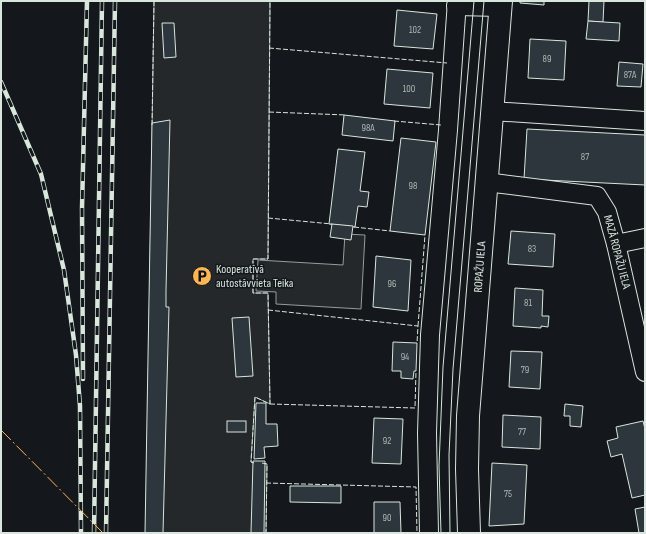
<svg xmlns="http://www.w3.org/2000/svg" width="646" height="534" font-family="'Sofia Sans Condensed',sans-serif">
	<rect width="100%" height="100%" fill="#14181c"/>
	<g fill="#24282b" stroke="#939e99">
		<path d="M154,1H270L268,259H253V293H268L270,404L255,397L251,462L267,464L266,533H146Z"/>
		<path d="M345,234L365,235L361,309L276,304V292L256,291L258,260L343,265Z"/>
	</g>
	<g fill="#2c363c" stroke="#d8e6dc">
		<path d="M520,1H544V5L520,3Z"/>
		<path d="M589,1H604L603,22L588,21Z"/>
		<path d="M397,10L437,14L433,49L394,46Z"/>
		<path d="M588,21L620,23L619,41L586,39Z"/>
		<path d="M162,23H174L176,57L164,58Z"/>
		<path d="M530,39L566,41L564,80L528,78Z"/>
		<path d="M619,62L643,64L641,87L617,86Z"/>
		<path d="M387,69L433,73L430,108L384,104Z"/>
		<path d="M344,115L395,121L393,141L342,135Z"/>
		<path d="M170,120L166,291V307H169L163,533H145L152,123Z"/>
		<path d="M527,129L645,135V185L524,179Z"/>
		<path d="M401,138L436,142L425,235L390,231Z"/>
		<path d="M338,149L365,152L360,191L369,192L367,207L358,206L355,227L329,224Z"/>
		<path d="M332,224L353,226L351,240L330,237Z"/>
		<path d="M511,231L555,234L553,267L508,264Z"/>
		<path d="M376,256L411,260L408,311L373,307Z"/>
		<path d="M515,288L543,290L542,316H549L548,327L541,326V328L513,326Z"/>
		<path d="M249,317L253,376L236,377L232,318Z"/>
		<path d="M393,342L417,343L416,371H414L413,379L401,378V371H392Z"/>
		<path d="M511,351L542,352L540,389L509,387Z"/>
		<path d="M256,403H266V424H277L278,446L264,447L265,458L254,459Z"/>
		<path d="M565,404L583,406L581,427L570,426V416H564Z"/>
		<path d="M503,415L541,417L540,449L502,447Z"/>
		<path d="M374,418L403,419L401,464L372,463Z"/>
		<rect x="227" y="421" width="19" height="11"/>
		<path d="M643,421L645,429V495L632,498L622,454L611,457L607,441L618,438L616,427Z"/>
		<path d="M253,461H265L264,533H251Z"/>
		<path d="M492,463L527,465L524,524L489,526Z"/>
		<path d="M290,486H341V503L290,502Z"/>
		<path d="M374,502H400L401,533H374Z"/>
		<path d="M645,507V533H639L635,509Z"/>
	</g>
	<g fill="none" stroke-linecap="round" stroke-linejoin="round">
		<defs>
			<g id="minor">
				<path d="M456,6L500,7"/>
				<path d="M491,111L645,121"/>
				<path d="M486,182L597,196L607,212L616,244L645,372"/>
				<path d="M616,244L645,238"/>
				<path d="M429,533L427,433L430,335L448,130L457,1"/>
			</g>
			<path id="tertiary" d="M469,533L467,469L468,416L501,1"/>
		</defs>
		<use href="#minor" stroke="#d8e6dc" stroke-width="20"/>
		<use href="#tertiary" stroke="#d8e6dc" stroke-width="24"/>
		<use href="#minor" stroke="#14181c" stroke-width="18"/>
		<use href="#tertiary" stroke="#14181c" stroke-width="22"/>
		<g stroke="#d8e6dc" stroke-width="1">
			<path d="M441,533L439,466L443,367L474,1"/>
			<path d="M450,533L449,455L453,369L484,1"/>
		</g>
		<defs>
			<g id="rail">
				<path d="M1,82L41,174L64,270L76,355L80,406L81,533"/>
				<path d="M83,379L82,208L87,1"/>
				<path d="M94,533L102,1"/>
				<path d="M106,533L115,1"/>
			</g>
		</defs>
		<use href="#rail" stroke="#d8e6dc" stroke-width="4.5"/>
		<use href="#rail" stroke="#14181c" stroke-width="3" stroke-dasharray="9" stroke-linecap="butt"/>
		<g stroke="#d8e6dc" stroke-width="1" stroke-dasharray="5 2" stroke-linecap="butt">
			<path d="M269,48L447,63"/>
			<path d="M269,112L346,115"/>
			<path d="M394,121L441,125"/>
			<path d="M152,125L154,1"/>
			<path d="M268,218L332,224"/>
			<path d="M354,227L390,231"/>
			<path d="M268,310L418,326L417,343"/>
			<path d="M418,326L425,235"/>
			<path d="M270,404L415,408L416,371"/>
			<path d="M254,463L251,462L255,397L270,404L268,293H253V259H268L270,1"/>
			<path d="M262,463L267,464L266,533"/>
			<path d="M266,483L416,487L417,533"/>
		</g>
		<path stroke="#ffb74d" stroke-width="1" stroke-dasharray="14 3 2 3" stroke-linecap="butt" d="M1,430L103,533"/>
	</g>
	<defs>
		<symbol id="parking-disc" viewBox="-11 -11 22 22"><circle r="9.5" fill="#ffb74d" stroke="#14181c"/><path d="M-3.5-5.5H1a3.5 3.5 0 0 1 0 7H-1V5.5H-3.5ZM-1-3.4V-.6H.8a1.4 1.4 0 0 0 0-2.8Z" fill="#111"/></symbol>
	</defs>
	<g fill-rule="evenodd">
		<use href="#parking-disc" x="191" y="265" width="22" height="22"/>
	</g>
	<g text-anchor="middle" dominant-baseline="central" stroke-width="3" stroke-linejoin="round" paint-order="stroke">
		<g font-size="10" fill="#adbab4">
			<text x="415" y="30">102</text>
			<text x="547" y="59">89</text>
			<text x="630" y="75">87A</text>
			<text x="409" y="89">100</text>
			<text x="368" y="128">98A</text>
			<text x="585" y="157">87</text>
			<text x="413" y="186">98</text>
			<text x="532" y="249">83</text>
			<text x="392" y="284">96</text>
			<text x="528" y="303">81</text>
			<text x="405" y="357">94</text>
			<text x="525" y="370">79</text>
			<text x="522" y="432">77</text>
			<text x="387" y="441">92</text>
			<text x="508" y="494">75</text>
			<text x="387" y="518">90</text>
		</g>
		<g font-size="12" fill="#d8e6dc" stroke="#14181c">
			<text transform="translate(617 252) rotate(75)">MAZĀ ROPAŽU IELA</text>
			<text transform="translate(480 267) rotate(-86)">ROPAŽU IELA</text>
		</g>
		<g font-size="12" fill="#d8e6dc" stroke="#14181c" text-anchor="start">
			<text x="216" y="269">Kooperatīvā<tspan x="216" dy="14">autostāvvieta Teika</tspan></text>
		</g>
	</g>
	<rect width="646" height="534" fill="none" stroke="#d8e6dc" stroke-width="4"/>
</svg>
